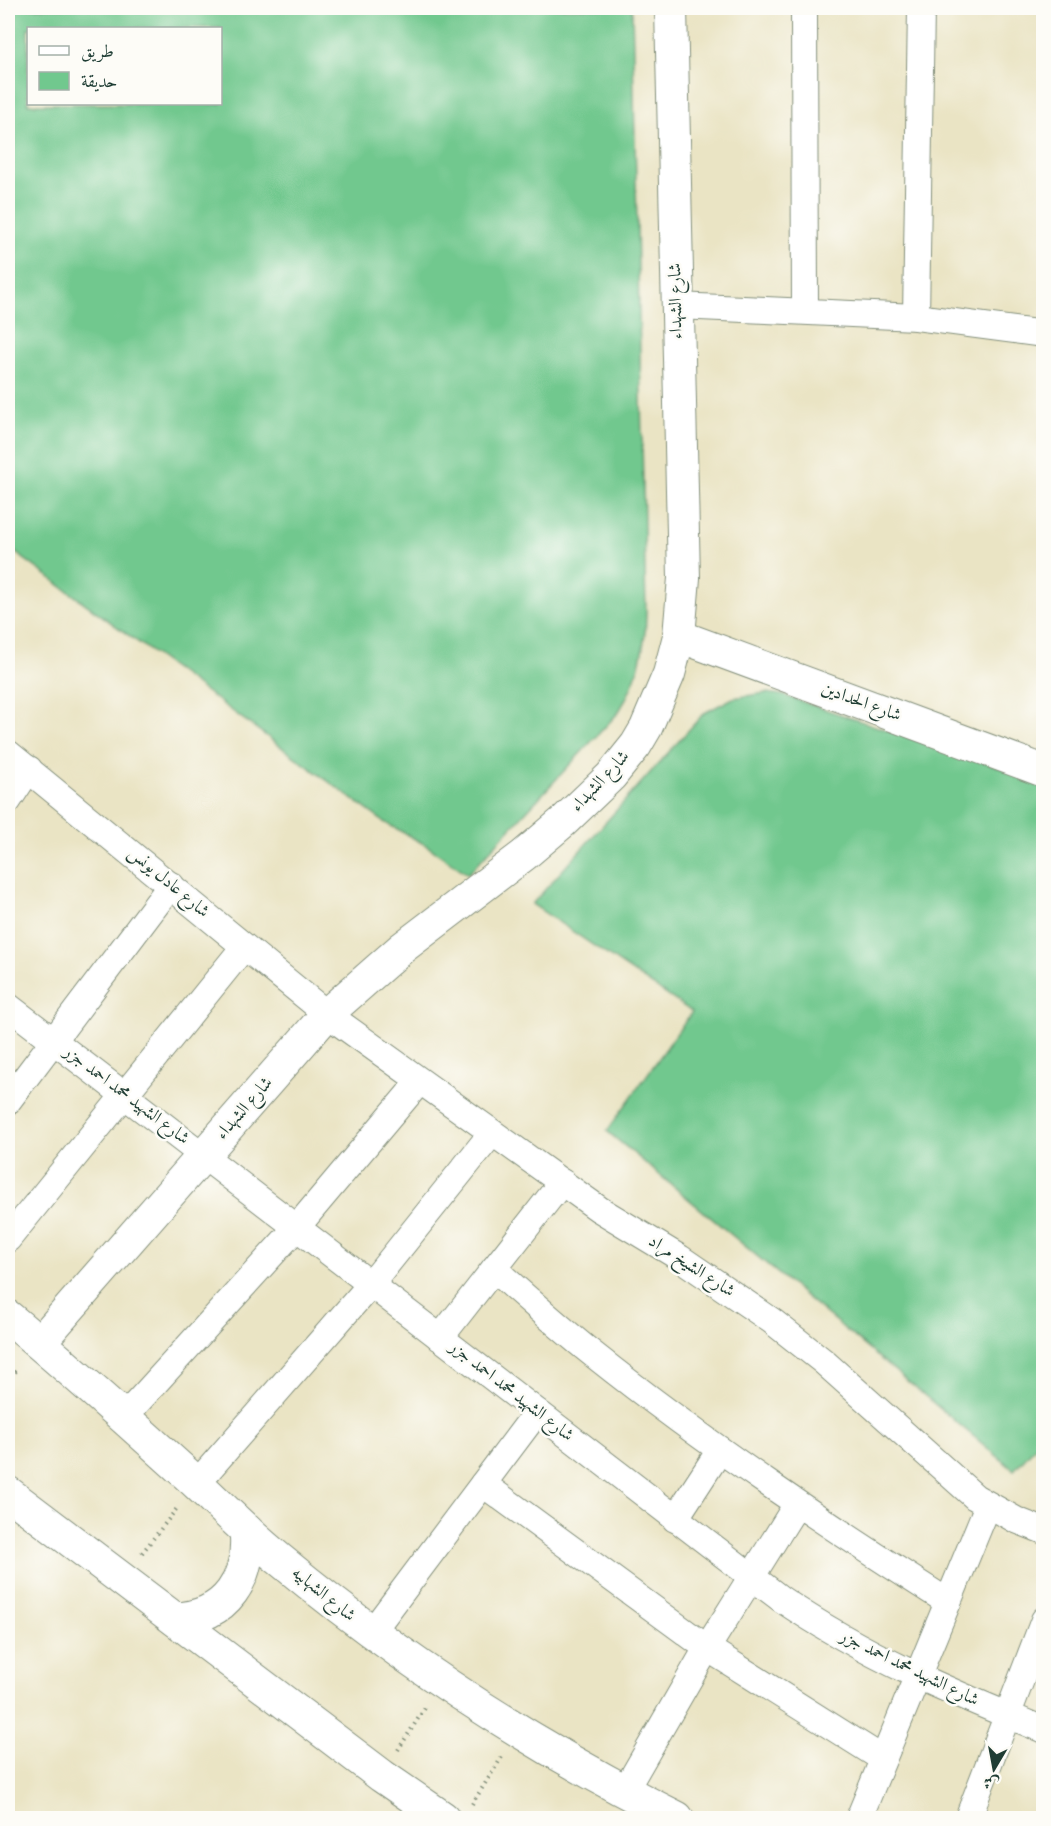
<svg xmlns="http://www.w3.org/2000/svg" width="1051" height="1826" font-family="'Sorts Mill Goudy',Amiri,serif">
	<rect width="100%" height="100%" fill="#fdfcf7"/>
	<filter id="ink" filterUnits="userSpaceOnUse"><feTurbulence type="fractalNoise" baseFrequency=".0167" numOctaves="2"/><feDisplacementMap in="SourceGraphic" scale="12" xChannelSelector="R" yChannelSelector="G"/><feConvolveMatrix kernelMatrix="1 2 1 2 8 2 1 2 1" color-interpolation-filters="sRGB"/></filter>
	<filter id="wash" filterUnits="userSpaceOnUse"><feTurbulence type="fractalNoise" baseFrequency=".008" numOctaves="4" result="noise"/><feDisplacementMap in="SourceGraphic" scale="24" xChannelSelector="R" yChannelSelector="G"/><feGaussianBlur stdDeviation="1.35" result="paint"/><feColorMatrix in="noise" values="0 0 0 0 0 0 0 0 0 0 0 0 0 0 0 0 0 1.4 0 .05"/><feComposite in="paint" operator="in"/></filter>
	<g filter="url(#wash)">
		<rect width="100%" height="100%" fill="#eae4c4"/>
		<g fill="#71c88e" stroke="#488261" stroke-width="1.5" fill-rule="evenodd">
			<path d="M8,8H632L646,612C646,649 638,681 618,713L468,874L424,844L384,822L8,547ZM28,28H220V104H28Z"/>
			<path d="M766,693L782,695L1043,782L1044,1437L1014,1470L607,1131L692,1012L532,904L704,713L733,698Z"/>
		</g>
	</g>
	<g filter="url(#ink)">
		<g fill="none" stroke-linecap="round" stroke-linejoin="round">
			<defs>
				<g id="minor">
					<path d="M804,8L805,311"/>
					<path d="M677,306L916,317L1044,334"/>
					<path d="M916,317L921,8"/>
					<path d="M8,753L327,1014L599,1209L680,1258L772,1321L824,1362L975,1497L1016,1520L1044,1531"/>
					<path d="M8,801L29,769"/>
					<path d="M8,1006L781,1599C865,1656 950,1692 1044,1730"/>
					<path d="M8,1101L171,885"/>
					<path d="M8,1239L244,947"/>
					<path d="M494,1269C527,1298 560,1328 594,1355C707,1445 827,1525 948,1602"/>
					<path d="M440,1338L562,1182"/>
					<path d="M124,1417L297,1227L419,1082"/>
					<path d="M196,1484L371,1284L492,1133"/>
					<path d="M483,1484L707,1648L883,1759"/>
					<path d="M675,1519L720,1450"/>
					<path d="M371,1633L537,1412"/>
					<path d="M624,1792L707,1648L797,1504"/>
					<path d="M859,1818L988,1505"/>
					<path d="M968,1818L1044,1620"/>
				</g>
				<g id="tertiary">
					<path d="M679,636L1044,771"/>
					<path d="M39,1343L327,1014L402,948L524,855L564,821L611,776L636,745L646,728L669,674L679,636L684,578L671,8"/>
				</g>
				<g id="trunk">
					<path d="M8,1317C71,1369 131,1424 192,1479C221,1506 248,1534 279,1559C402,1661 534,1747 677,1818"/>
					<path d="M8,1493L382,1776L443,1818"/>
					<path d="M175,1619C227,1617 251,1578 246,1530"/>
				</g>
			</defs>
			<use href="#minor" stroke="#84907c" stroke-width="28"/>
			<use href="#tertiary" stroke="#84907c" stroke-width="34"/>
			<use href="#trunk" stroke="#84907c" stroke-width="35"/>
			<g stroke="#84907c" stroke-width="4" stroke-dasharray="1.5 4.5" stroke-linecap="butt">
				<path d="M8,1382L18,1368"/>
				<path d="M142,1553L178,1507"/>
				<path d="M398,1750L425,1708"/>
				<path d="M472,1804L502,1757"/>
			</g>
			<use href="#minor" stroke="#fff" stroke-width="26"/>
			<use href="#tertiary" stroke="#fff" stroke-width="32"/>
			<use href="#trunk" stroke="#fff" stroke-width="33"/>
		</g>
	</g>
	<g text-anchor="middle" dominant-baseline="central" stroke-width="5" stroke-linejoin="round" paint-order="stroke">
		<g font-size="18" fill="#1f3d34" stroke="#fdfcf7">
			<text transform="translate(677 301) rotate(-91)">شارع الشهداء</text>
			<text transform="translate(861 703) rotate(20)">شارع الحدادين</text>
			<text transform="translate(601 782) rotate(-47)">شارع الشهداء</text>
			<text transform="translate(168 883) rotate(40)">شارع عادل يونس</text>
			<text transform="translate(126 1096) rotate(37)">شارع الشهيد محمد احمد جزر</text>
			<text transform="translate(245 1109) rotate(-49)">شارع الشهداء</text>
			<text transform="translate(691 1267) rotate(33)">شارع الشيخ مراد</text>
			<text transform="translate(511 1392) rotate(38)">شارع الشهيد محمد احمد جزر</text>
			<text transform="translate(323 1595) rotate(39)">شارع الشهابيه</text>
			<text transform="translate(909 1669) rotate(26)">شارع الشهيد محمد احمد جزر</text>
		</g>
	</g>
	<rect width="1051" height="1826" fill="none" stroke="#fdfcf7" stroke-width="30"/>
	<rect x="27" y="27" width="195" height="78" fill="#fdfcf7" stroke="#a4b0a9" stroke-width="1.5"/>
	<rect x="39" y="46" width="30" height="9" fill="#ffffff" stroke="#a4b0a9" stroke-width="1.5"/>
	<text x="81" y="57" font-size="18" fill="#1f3d34">طريق</text>
	<rect x="39" y="72" width="30" height="18" fill="#71c88e" stroke="#a4b0a9" stroke-width="1.5"/>
	<text x="81" y="87" font-size="18" fill="#1f3d34">حديقة</text>
	<g transform="translate(994 1769) rotate(190)" stroke="#fdfcf7" stroke-width="4.5" paint-order="stroke">
	<path d="M0-4.5L10 22L0 15L-10 22Z" fill="#1f3d34"/>
	<text y="-9" font-size="16" font-weight="bold" text-anchor="middle" fill="#1f3d34">ش</text>
	</g>
</svg>
